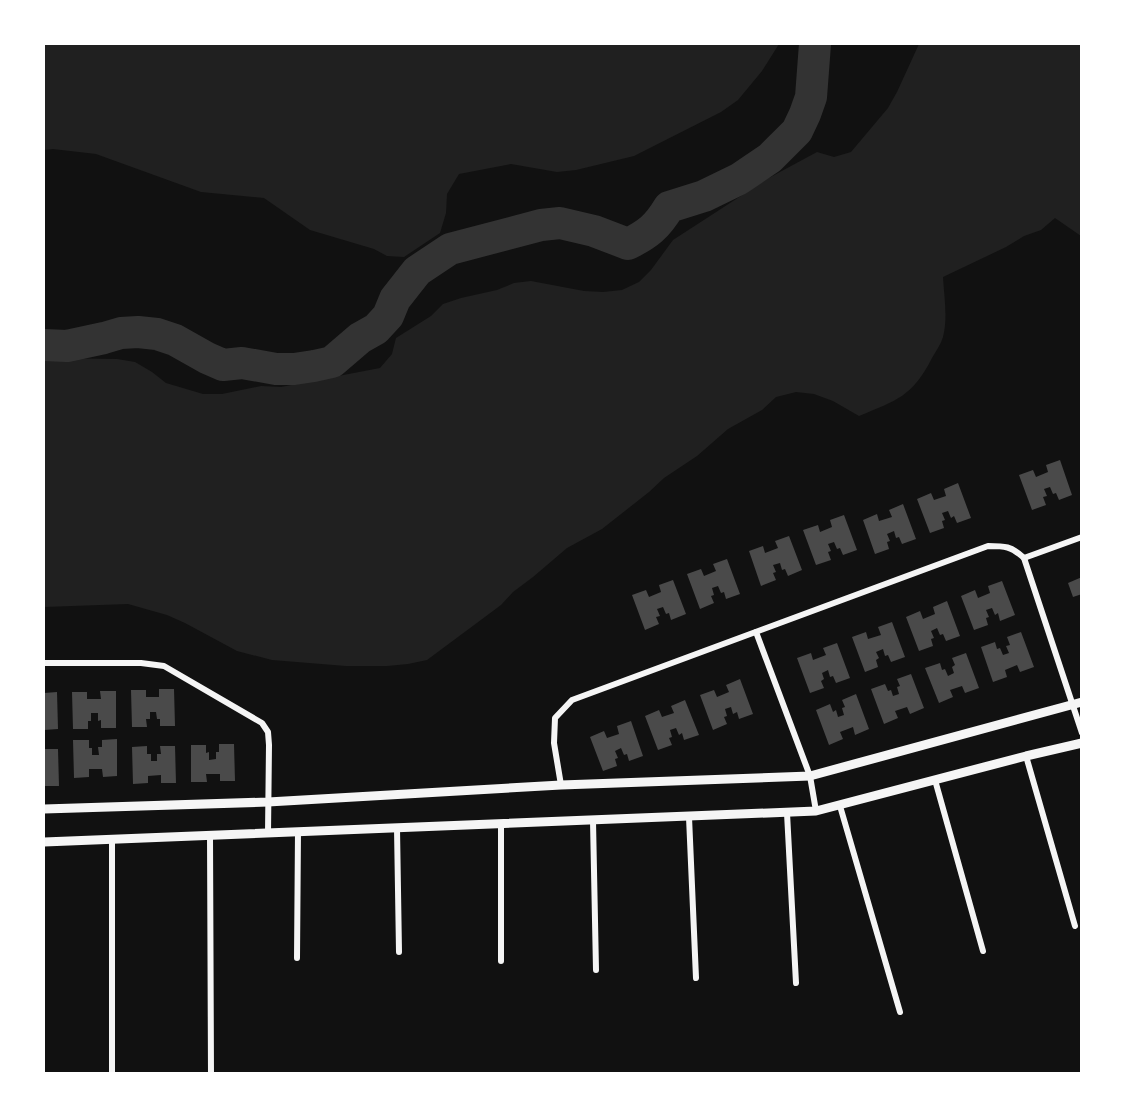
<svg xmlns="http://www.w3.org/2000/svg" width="1125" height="1117" font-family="'Public Sans',sans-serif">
	<rect width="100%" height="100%" fill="#111"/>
	<g fill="#202020">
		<path d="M44,44H779L762,71L738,100L721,112L634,156L576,170L557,172L511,164L459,174L447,194L446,213L440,233L404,257L387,256L374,249L310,230L264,198L201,192L96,154L53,149L44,150Z"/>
		<path d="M919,44H1081V236L1055,218L1041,230L1024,236L1006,247L943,277C944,296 948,318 943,337C941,344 936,351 932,358C912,397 897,400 859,416L833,401L814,394L796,392L776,397L762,410L728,429L697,456L664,478L649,492L602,529L567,548L533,577L513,592L501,605L427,660L408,664L387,666H346L272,660L237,651L185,623L167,615L128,604L44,607V358L117,359L135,362L152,372L166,383L203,394H222L261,386L281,387L380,368L392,354L396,338L431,316L443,304L461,298L497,290L514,283L531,281L584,291L603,292L622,290L639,282L651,270L673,240L767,179L817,152L834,157L851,152L888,108L897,92Z"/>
	</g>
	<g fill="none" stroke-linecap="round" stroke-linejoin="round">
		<path stroke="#333" stroke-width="32" d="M44,345L67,346L104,338L121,333L138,332L157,334L175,340L207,358L223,365L242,363L276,369H294L314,366L332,362L360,338L376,329L388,316L395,299L417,271L450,249L541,225L560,223L594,231L628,244C648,234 657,227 669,207L704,196L739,179L770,158L797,131L805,114L811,97L815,44"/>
	</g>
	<g fill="#4a4a4a">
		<path d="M1060,460L1072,495L1059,500L1056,493L1053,494L1050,487L1044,489L1047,496L1043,497L1046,505L1032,510L1019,475L1033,470L1036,477L1048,472L1046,465Z"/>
		<path d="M958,483L971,518L957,523L954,516L951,518L948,511L942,513L945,520L942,521L944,528L930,533L917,499L931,493L934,500L946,496L944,489Z"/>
		<path d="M903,504L916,539L902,544L899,537L896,538L894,531L887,534L890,541L887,542L889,549L875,554L863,520L877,514L879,521L892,517L889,510Z"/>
		<path d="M844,515L857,550L843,555L840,548L837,549L834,542L828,544L831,551L828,552L831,560L816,565L803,530L818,525L820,532L832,527L830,520Z"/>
		<path d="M789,536L802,570L788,576L785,569L782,570L780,563L773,565L776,572L773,573L776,580L761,586L749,551L763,546L765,553L778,548L775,541Z"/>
		<path d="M727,559L740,594L726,599L724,592L721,593L718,586L712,588L714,595L711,596L714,603L700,609L687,574L701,569L704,576L716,571L713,564Z"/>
		<path d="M1082,577V594L1073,597L1068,583Z"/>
		<path d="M673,580L686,614L671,620L669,613L666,614L663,607L657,609L660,616L656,617L659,624L645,630L632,595L646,590L649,597L661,592L659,585Z"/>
		<path d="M1002,581L1015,615L1000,621L998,613L995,615L992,608L986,610L989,617L986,618L988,625L974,630L961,596L975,590L978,598L990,593L988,586Z"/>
		<path d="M947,601L960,636L946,641L943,634L940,635L937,628L931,631L934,638L931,639L933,646L919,651L906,617L920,611L923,619L935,614L933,607Z"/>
		<path d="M892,622L905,657L891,662L888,655L885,656L883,649L876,652L879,658L876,660L878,667L865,672L852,637L866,632L868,639L881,635L878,627Z"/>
		<path d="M1021,632L1034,667L1020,672L1017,665L1005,670L1007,677L993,682L981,647L995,642L997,649L1000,648L1003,655L1009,653L1006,646L1010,645L1007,637Z"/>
		<path d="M837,643L850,678L836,683L833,676L830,677L828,670L822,673L824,679L821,681L824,688L810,693L797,658L811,653L813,660L826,655L823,648Z"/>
		<path d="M966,653L979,688L965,693L962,686L950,690L953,697L939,703L925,668L940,663L942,670L945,669L948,676L954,673L952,667L955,665L952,658Z"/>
		<path d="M911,674L924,708L910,714L907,707L895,711L898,718L884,724L871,689L885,684L888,691L891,690L893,696L899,694L897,687L900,686L897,679Z"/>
		<path d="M740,679L753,714L739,719L737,712L733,714L731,707L725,709L727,716L724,717L727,724L713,730L700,695L714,690L717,697L729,692L726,685Z"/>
		<path d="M159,689H174L175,726H160V719H157L156,712H150V719H146L147,727H132L131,690H146V697H159Z"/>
		<path d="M100,691H116V728H101V720L98,721V713H91V721H88V729H73L72,692H87V699H101Z"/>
		<path d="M57,692L58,729L44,730V693Z"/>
		<path d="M856,694L869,729L855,735L853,727L840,732L843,739L829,745L816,710L830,704L833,712L836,710L838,717L844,715L842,708L845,707L842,700Z"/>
		<path d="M685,700L699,735L684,740L682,733L679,735L676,728L670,730L672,737L669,738L672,745L658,750L645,716L659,710L662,717L674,713L671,706Z"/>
		<path d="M631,721L643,756L629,761L627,754L624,755L621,748L615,751L618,758L615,759L617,766L603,771L590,737L604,731L607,738L619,734L617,726Z"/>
		<path d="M117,739V776L103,777L102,769H89V777L74,778L73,740H89V748H92V755H99L98,747H102V740Z"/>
		<path d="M219,744H234L235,781H220V774H206L207,782H191V745H206V753L209,752V760L216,759V752H219Z"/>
		<path d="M147,746V754H151V761H157V754H161L160,746H175L176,783H161V775L148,776V783L133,784L132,747Z"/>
		<path d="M44,749H58L59,786H44Z"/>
	</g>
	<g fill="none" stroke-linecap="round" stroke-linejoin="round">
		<g stroke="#f5f5f5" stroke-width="6">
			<path d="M1024,558L1082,537"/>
			<path d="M756,632L810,776L816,811"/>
			<path d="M44,663H141L164,666L262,723L268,732L269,745L268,833"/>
			<path d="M1026,756L1075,926"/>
			<path d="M935,780L983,951"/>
			<path d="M561,785L554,743L555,718L572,700L988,546C1005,546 1011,546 1024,558L1082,733"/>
			<path d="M840,806L900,1012"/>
			<path d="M787,813L796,983"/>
			<path d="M689,817L696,978"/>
			<path d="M593,821L596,970"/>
			<path d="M397,828L399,952"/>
			<path d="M210,836L211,1074"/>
			<path d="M112,839V1074"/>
			<path d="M297,958L298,832"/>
			<path d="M501,961V825"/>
		</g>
		<g stroke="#f5f5f5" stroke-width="9">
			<path d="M44,809L268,802L561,785L810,776L1082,702"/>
			<path d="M44,842L816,811L1026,756L1082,743"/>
		</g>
	</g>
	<rect width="1125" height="1117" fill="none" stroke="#ffffff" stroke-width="90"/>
</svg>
